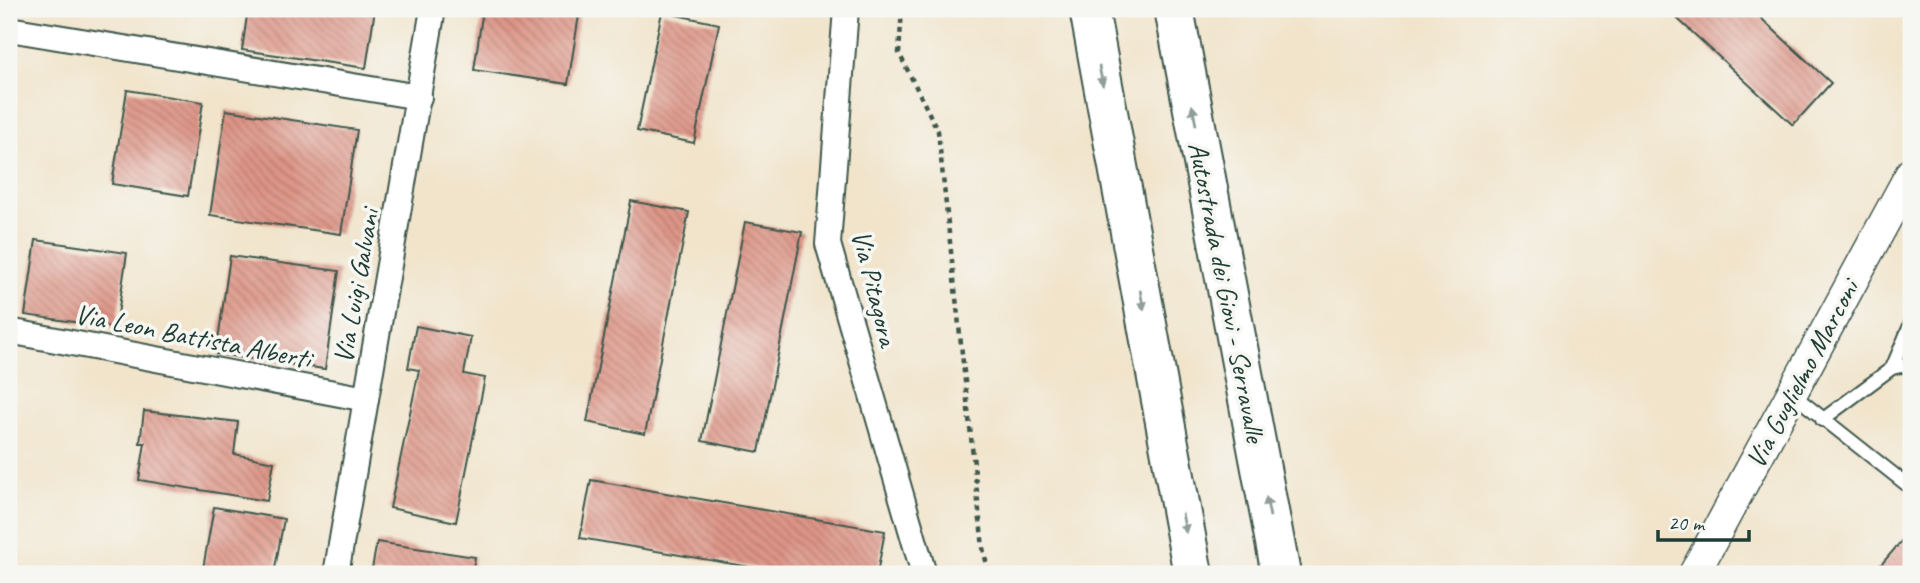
<svg xmlns="http://www.w3.org/2000/svg" width="1920" height="583" font-family="Caveat,sans-serif">
	<defs>
		<pattern id="building-back-hatch" width="6" height="6" patternUnits="userSpaceOnUse" patternTransform="scale(1.75)"><rect width="6" height="6" fill="#de9587"/><path d="M-1 5l2 2M0 0l6 6M5-1l2 2" fill="none" stroke="#b37b6f"/></pattern>
	</defs>
	<rect width="100%" height="100%" fill="#f6f6f2"/>
	<filter id="ink" filterUnits="userSpaceOnUse"><feTurbulence type="fractalNoise" baseFrequency=".0143" numOctaves="2"/><feDisplacementMap in="SourceGraphic" scale="14" xChannelSelector="R" yChannelSelector="G"/><feConvolveMatrix kernelMatrix="1 2 1 2 8 2 1 2 1" color-interpolation-filters="sRGB"/></filter>
	<filter id="wash" filterUnits="userSpaceOnUse"><feTurbulence type="fractalNoise" baseFrequency=".00686" numOctaves="4" result="noise"/><feDisplacementMap in="SourceGraphic" scale="28" xChannelSelector="R" yChannelSelector="G"/><feGaussianBlur stdDeviation="1.57" result="paint"/><feColorMatrix in="noise" values="0 0 0 0 0 0 0 0 0 0 0 0 0 0 0 0 0 1.4 0 .05"/><feComposite in="paint" operator="in"/></filter>
	<g filter="url(#wash)">
		<rect width="100%" height="100%" fill="#f1e4cb"/>
		<g id="blocks">
			<g fill="url(#building-back-hatch)">
				<path d="M248,9H375L366,68L242,50Z"/>
				<path d="M483,9H580L568,84L474,70Z"/>
				<path d="M1667,9H1751L1831,83L1793,125Z"/>
				<path d="M662,12L719,24L694,143L637,131Z"/>
				<path d="M127,90L203,102L188,196L112,184Z"/>
				<path d="M226,110L357,130L341,234L210,215Z"/>
				<path d="M631,201L689,212L645,434L587,422Z"/>
				<path d="M745,222L802,232L759,452L702,441Z"/>
				<path d="M36,240L127,253L116,328L25,315Z"/>
				<path d="M230,256L339,271L325,369L216,354Z"/>
				<path d="M416,326L471,337L464,374L485,378L456,522L390,508L419,370L408,368Z"/>
				<path d="M144,411L238,422L234,454L274,462L267,501L139,480L145,443H140Z"/>
				<path d="M591,480L885,531L877,574H791L580,538Z"/>
				<path d="M214,507L284,519L274,574H202Z"/>
				<path d="M1910,531L1911,574H1873Z"/>
				<path d="M377,542L475,557L472,574H371Z"/>
			</g>
		</g>
	</g>
	<g filter="url(#ink)">
		<use href="#blocks" fill-opacity="0" stroke="#3e564b" stroke-width="2"/>
		<g fill="none" stroke-linecap="round" stroke-linejoin="round">
			<defs>
				<g id="service">
					<path d="M1892,368L1911,323"/>
					<path d="M1791,393L1911,488"/>
					<path d="M1822,420L1892,368L1911,364"/>
				</g>
				<g id="minor">
					<path d="M846,9L828,244L924,574"/>
					<path d="M9,29L419,97"/>
					<path d="M9,331L366,399"/>
					<path d="M336,574L433,9"/>
				</g>
				<path id="tertiary" d="M1694,574L1911,173"/>
				<g id="motorway">
					<path d="M1089,9L1193,574"/>
					<path d="M1174,9L1281,574"/>
				</g>
			</defs>
			<use href="#service" stroke="#3e564b" stroke-width="16"/>
			<use href="#minor" stroke="#3e564b" stroke-width="28"/>
			<use href="#tertiary" stroke="#3e564b" stroke-width="33"/>
			<use href="#motorway" stroke="#3e564b" stroke-width="42"/>
			<path stroke="#3e564b" stroke-width="4.5" stroke-dasharray="5 5" stroke-linecap="butt" d="M902,9L899,53L938,131L983,548L989,574"/>
			<use href="#service" stroke="#fff" stroke-width="12"/>
			<use href="#minor" stroke="#fff" stroke-width="24"/>
			<use href="#tertiary" stroke="#fff" stroke-width="30"/>
			<use href="#motorway" stroke="#fff" stroke-width="38"/>
		</g>
		<defs><path id="oneway-solid" d="M-6-.8H1V-3.2L6.5 0L1 3.2V.8H-6Z" transform="scale(1.75)"/></defs>
		<g fill="#8f9e9a">
			<use href="#oneway-solid" transform="translate(1101 76) rotate(79)"/>
			<use href="#oneway-solid" transform="translate(1194 115) rotate(-101)"/>
			<use href="#oneway-solid" transform="translate(1142 300) rotate(79)"/>
			<use href="#oneway-solid" transform="translate(1268 507) rotate(-101)"/>
			<use href="#oneway-solid" transform="translate(1184 523) rotate(79)"/>
		</g>
	</g>
	<g text-anchor="middle" dominant-baseline="central" stroke-width="7" stroke-linejoin="round" paint-order="stroke">
		<g font-size="28" fill="#1f3d34" stroke="#f6f6f2">
			<text transform="translate(356 286) rotate(-80)">Via Luigi Galvani</text>
			<text transform="translate(875 288) rotate(76)">Via Pitagora</text>
			<text transform="translate(1227 292) rotate(79)">Autostrada dei Giovi - Serravalle</text>
			<text transform="translate(193 336) rotate(11)">Via Leon Battista Alberti</text>
			<text transform="translate(1802 374) rotate(-62)">Via Guglielmo Marconi</text>
		</g>
	</g>
	<rect width="1920" height="583" fill="none" stroke="#f6f6f2" stroke-width="35"/>
	<path d="M1658 530v10h91v-10" fill="none" stroke="#1f3d34" stroke-width="3.5"/>
	<text x="1668" y="530" font-size="21" fill="#1f3d34" stroke="#f6f6f2" stroke-width="5" paint-order="stroke">20 m</text>
</svg>
